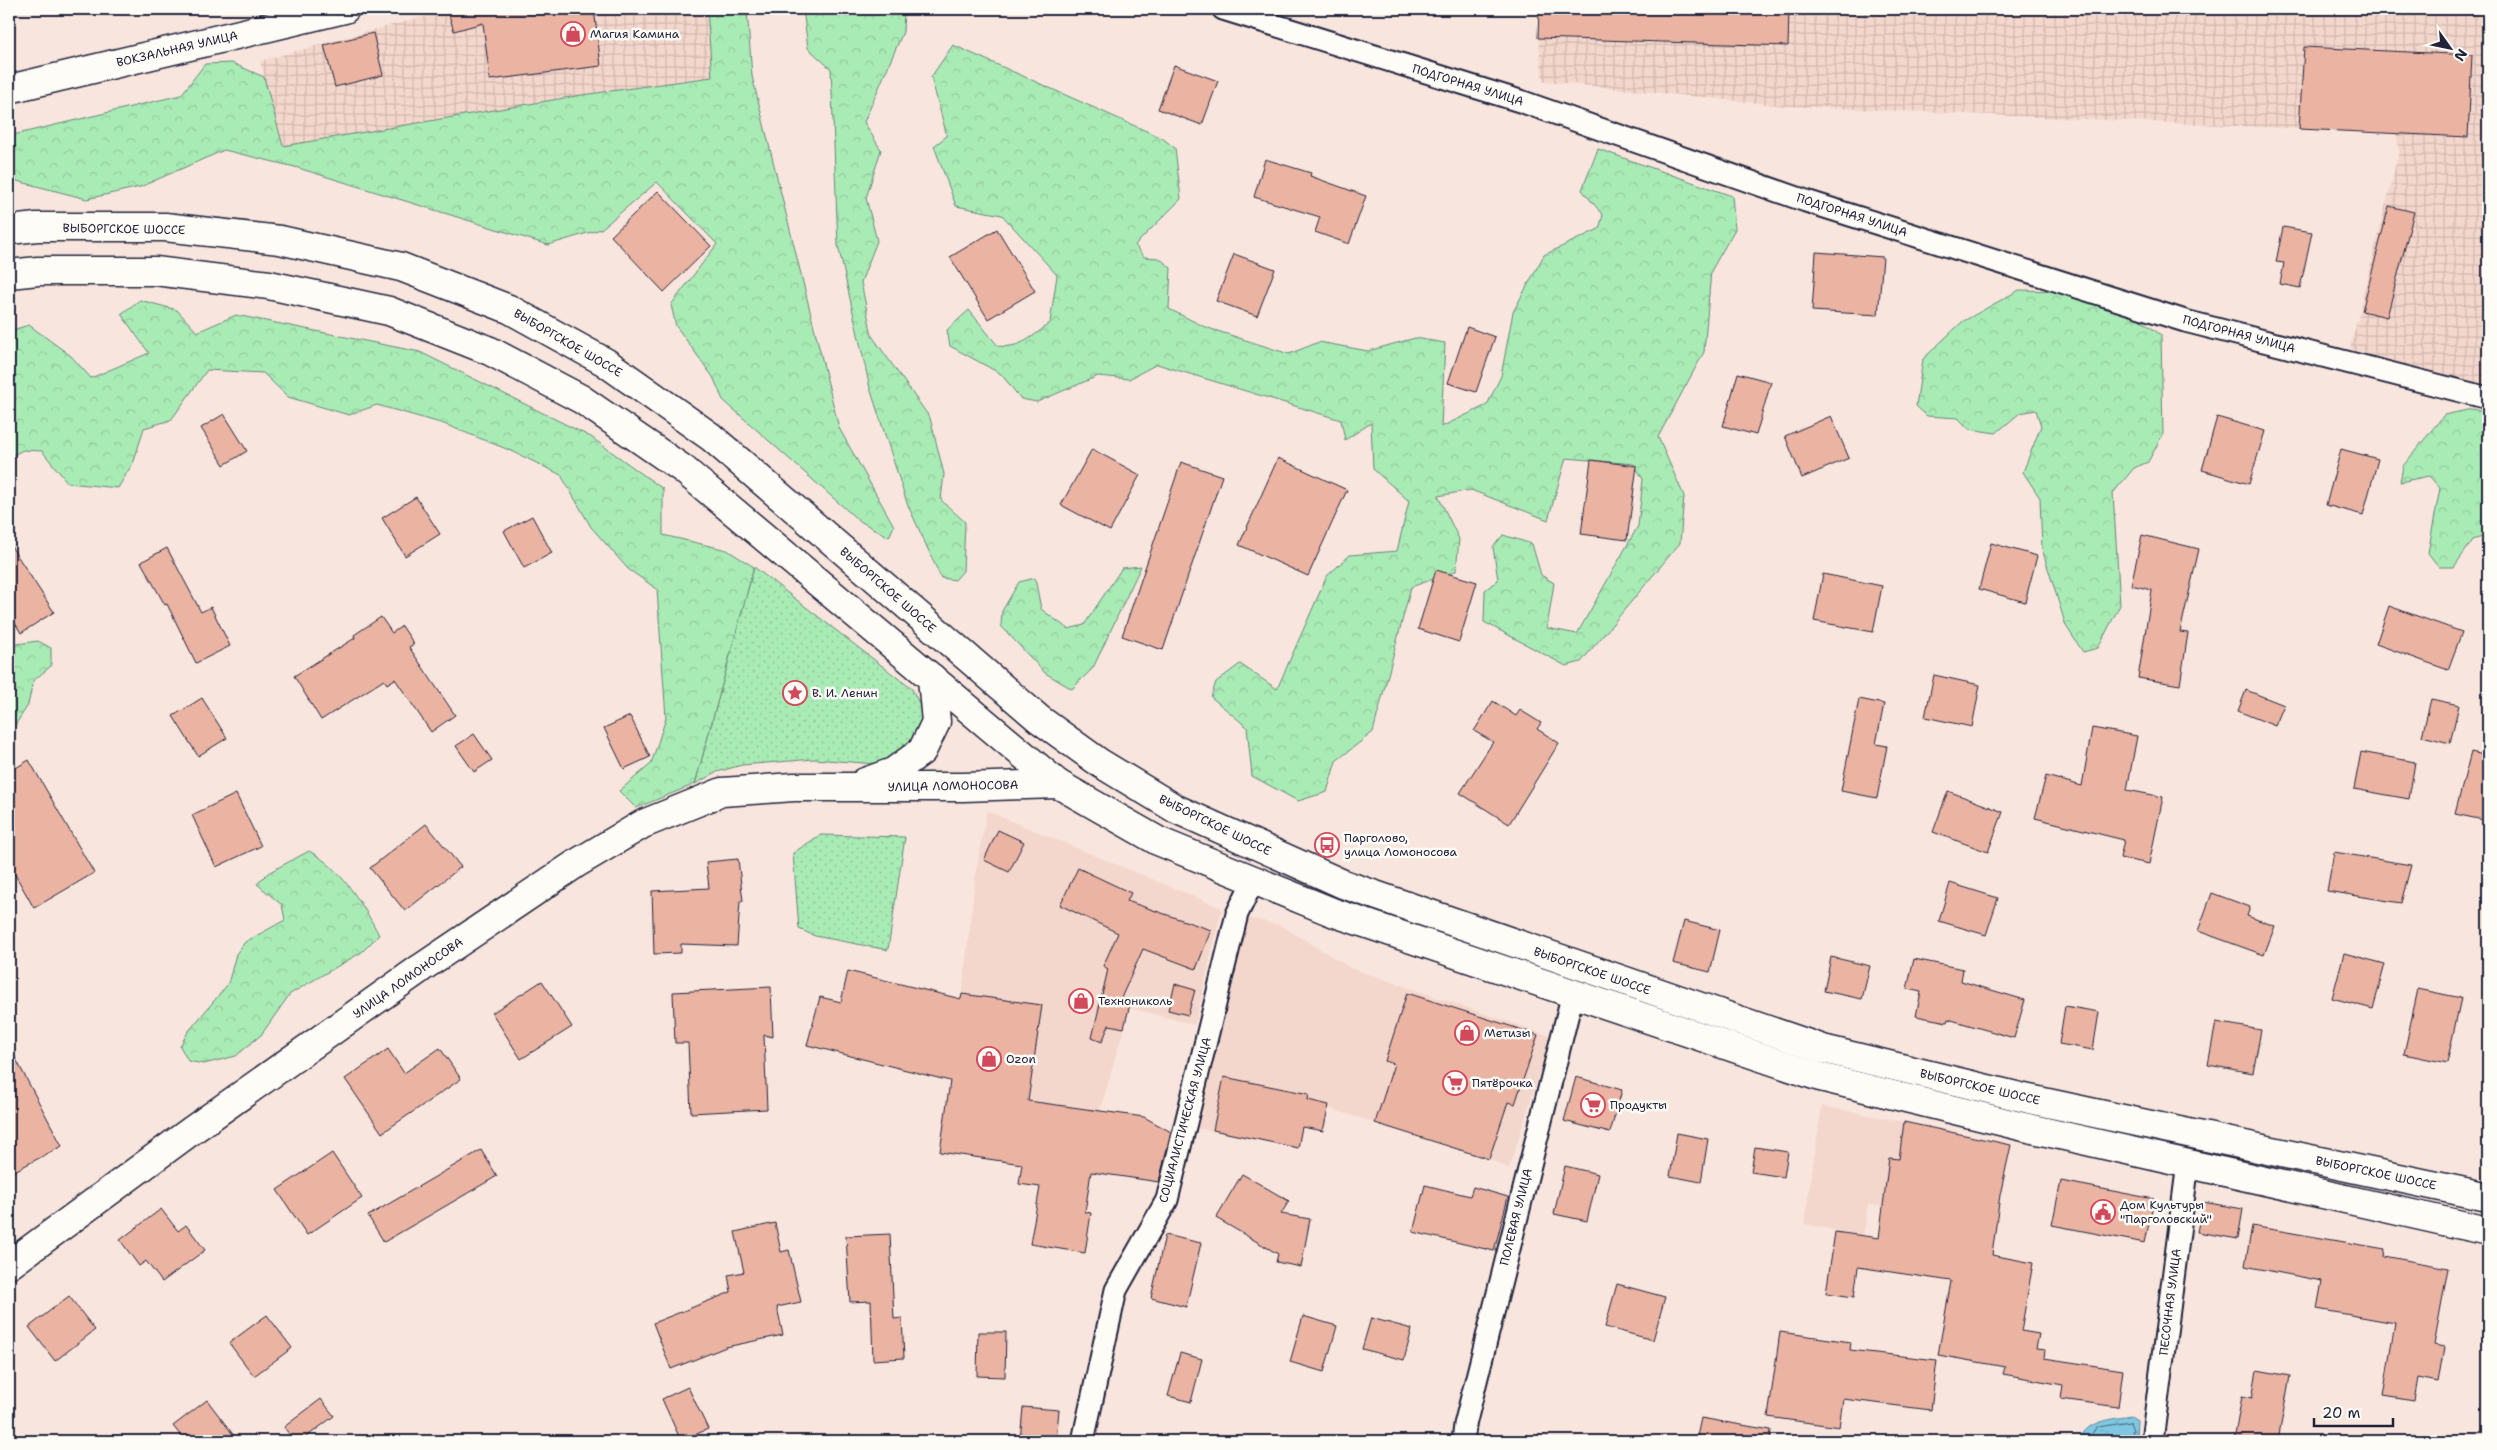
<svg xmlns="http://www.w3.org/2000/svg" width="2497" height="1450" font-family="'Shantell Sans',sans-serif">
	<defs>
		<pattern id="industrial-grid" width="8" height="8" patternUnits="userSpaceOnUse" patternTransform="scale(1.25)"><rect width="8" height="8" fill="#f4d7cc"/><path d="M0 4h8M4 0v8" fill="none" stroke="#d1b8b0"/></pattern>
		<pattern id="grass-dots" width="8" height="8" patternUnits="userSpaceOnUse" patternTransform="scale(1.25)"><rect width="8" height="8" fill="#a9ebb5"/><path d="M2 2h.1M6 6h.1" fill="none" stroke="#91c99d" stroke-width="1.8" stroke-linecap="round"/></pattern>
		<pattern id="forest-crowns" width="20" height="18" patternUnits="userSpaceOnUse" patternTransform="scale(1.25)"><rect width="20" height="18" fill="#a9ebb5"/><path d="M2 6a3 3 0 1 1 6 0M12 15a3 3 0 1 1 6 0" fill="none" stroke="#91c99d"/></pattern>
		<pattern id="water-ripples" width="26" height="14" patternUnits="userSpaceOnUse" patternTransform="scale(1.25)"><rect width="26" height="14" fill="#80c8e1"/><path d="M2 4q2-2 4 0t4 0M15 11q2-2 4 0t4 0" fill="none" stroke="#6eacc2"/></pattern>
	</defs>
	<rect width="100%" height="100%" fill="#f8e6de"/>
	<filter id="ink" filterUnits="userSpaceOnUse"><feTurbulence type="fractalNoise" baseFrequency=".02" numOctaves="2"/><feDisplacementMap in="SourceGraphic" scale="10" xChannelSelector="R" yChannelSelector="G"/><feConvolveMatrix kernelMatrix="1 2 1 2 8 2 1 2 1" color-interpolation-filters="sRGB"/></filter>
	<g filter="url(#ink)">
		<g fill="#f4d7cc">
			<path d="M987,811L1222,908L1195,1025L1130,1008L1100,1111L1088,1193L1019,1184L1022,1164L940,1152L962,994L976,870Z"/>
			<path d="M1243,917L1280,925L1351,968L1551,1036L1509,1169L1489,1159L1328,1108L1323,1131L1302,1127L1298,1148L1197,1128Z"/>
			<path d="M1822,1106L1904,1122L1899,1159L1890,1158L1883,1206L1868,1205L1863,1236L1804,1224Z"/>
		</g>
		<g fill="url(#industrial-grid)">
			<path d="M451,9H707L713,77L582,95L282,146L260,61Z"/>
			<path d="M1539,9H2488V387L2350,349L2399,151L2396,133L1786,106L1543,81L1538,38Z"/>
		</g>
		<g fill="url(#grass-dots)" stroke="#668678">
			<path d="M754,567L912,689L924,714L919,734L903,755L875,764L814,759L742,765L717,772L695,784Z"/>
			<path d="M820,835L905,837L888,950L815,936L799,929L793,853Z"/>
		</g>
		<g fill="url(#forest-crowns)" stroke="#668678">
			<path d="M707,9H747L752,76L839,428L894,526L889,537L858,520L723,400L713,377L676,326L671,305L717,244L657,182L601,229L548,245L295,167L224,150L140,187L87,199L9,179V136L181,95L205,64L232,63L264,77L283,146L582,95L712,77Z"/>
			<path d="M803,9H904L903,32L864,122L881,150L866,198L877,241L861,282L872,336L930,418L944,474L941,500L965,522L963,571L955,580L941,578L907,503L870,388L838,245L831,69L808,48Z"/>
			<path d="M953,45L1162,138L1175,148L1181,199L1135,245L1144,257L1159,258L1171,268L1169,309L1205,327L1289,354L1319,342L1368,351L1415,338L1445,343L1441,427L1487,405L1501,376L1513,312L1544,255L1599,229L1603,215L1582,190L1598,149L1732,196L1735,229L1711,271L1704,352L1658,437L1684,496L1680,543L1581,662L1566,666L1484,622L1485,590L1498,580L1493,547L1503,535L1532,544L1541,575L1554,583L1547,628L1577,634L1638,526L1643,479L1634,464L1566,458L1548,520L1471,490L1438,496L1459,539L1456,571L1411,587L1373,732L1336,761L1327,792L1298,801L1252,776L1247,727L1211,697L1216,682L1240,664L1277,689L1327,576L1350,555L1397,551L1409,501L1373,469L1371,423L1345,440L1341,420L1157,364L1129,379L1098,376L1037,402L1021,399L1001,374L950,346L947,330L969,310L998,346C1020,349 1033,336 1050,323L1057,275L1002,215L956,206L934,146L947,136L931,77Z"/>
			<path d="M2019,290L2056,291L2130,312L2161,335L2163,434L2148,462L2134,468L2113,493L2120,605L2098,648L2083,652L2066,626L2042,549L2040,498L2023,472L2041,426L2036,410L2020,413L1996,433L1969,429L1958,418L1927,416L1916,406L1923,359L1962,322Z"/>
			<path d="M140,300L177,310L197,332L236,315L420,352L591,437L663,489V535L727,550L754,567L695,784L636,808L619,791L651,764L666,718L657,589L628,569L591,527L561,475L514,452L444,424L377,405L349,415L288,397L263,373L207,370L171,420L144,428L134,461L118,488L68,483L42,451L23,450L9,457V331L29,325L71,356L91,378L149,353L121,314Z"/>
			<path d="M2472,409L2488,413V535L2473,540L2454,567H2439L2428,553L2440,488L2429,476L2400,482L2403,466L2444,415Z"/>
			<path d="M1141,566L1093,668L1072,689L1045,673L1001,626L1002,611L1019,582L1035,578L1041,609L1068,629L1084,625L1122,568Z"/>
			<path d="M38,641L51,648V666L33,681L28,705L9,735V648L10,645Z"/>
			<path d="M309,851C340,867 363,904 379,935L362,952L290,994L261,1035L236,1056L204,1064L188,1061L180,1046L188,1032L228,984L236,954L245,942L285,920L282,905L257,884L268,873Z"/>
		</g>
		<path fill="url(#water-ripples)" stroke="#5a869f" d="M2131,1416L2137,1420L2136,1441H2080C2084,1420 2114,1419 2131,1416Z"/>
		<g fill="none" stroke-linecap="round" stroke-linejoin="round">
			<path stroke="#48647d" stroke-width="1" d="M2085,1441L2098,1427L2130,1422L2133,1430L2131,1441"/>
		</g>
		<g fill="#ebb3a2" stroke="#22223b">
			<path d="M447,9H594L601,66L490,80L483,23L454,31Z"/>
			<path d="M1539,9H1789L1788,46L1538,38Z"/>
			<path d="M373,33L383,75L335,87L324,45Z"/>
			<path d="M2304,47L2472,55L2468,137L2299,129Z"/>
			<path d="M1174,65L1218,81L1202,125L1158,109Z"/>
			<path d="M1265,159L1311,173L1310,176L1366,196L1349,244L1315,232L1320,217L1254,197Z"/>
			<path d="M658,191L711,246L664,292L611,236Z"/>
			<path d="M2389,206L2414,212L2387,317L2362,311Z"/>
			<path d="M2283,227L2312,232L2300,288L2280,284L2284,263L2276,262Z"/>
			<path d="M997,229L1035,291L988,319L950,257Z"/>
			<path d="M1816,252L1883,257L1878,315L1812,311Z"/>
			<path d="M1234,254L1275,269L1257,316L1216,301Z"/>
			<path d="M1467,327L1495,337L1476,392L1448,383Z"/>
			<path d="M1738,373L1771,382L1756,435L1723,426Z"/>
			<path d="M224,414L247,451L224,465L201,428Z"/>
			<path d="M1831,416L1849,458L1802,478L1785,436Z"/>
			<path d="M2217,417L2265,431L2249,484L2202,470Z"/>
			<path d="M1092,449L1140,475L1110,531L1061,505Z"/>
			<path d="M2341,449L2378,459L2363,515L2326,505Z"/>
			<path d="M1278,458L1347,490L1308,576L1239,545Z"/>
			<path d="M1591,460L1637,466L1627,540L1581,534Z"/>
			<path d="M1181,462L1222,476L1163,650L1122,636Z"/>
			<path d="M416,497L440,534L405,556L382,518Z"/>
			<path d="M532,516L552,553L524,568L504,531Z"/>
			<path d="M2142,535L2199,549L2180,632L2188,633L2180,685L2138,678L2152,590L2131,585Z"/>
			<path d="M9,543L54,612L21,633L9,613Z"/>
			<path d="M1991,543L2037,556L2025,602L1979,589Z"/>
			<path d="M167,548L201,612L211,607L230,646L196,663L167,604L165,605L141,562Z"/>
			<path d="M1436,570L1477,582L1459,642L1418,629Z"/>
			<path d="M1823,574L1882,586L1873,632L1814,621Z"/>
			<path d="M2389,606L2462,632L2448,670L2376,644Z"/>
			<path d="M381,617L392,633L402,626L414,644L409,647L455,715L431,732L395,679L387,684L384,680L321,720L294,676L355,638L354,635Z"/>
			<path d="M1934,675L1980,685L1972,727L1925,717Z"/>
			<path d="M2246,690L2284,705L2275,726L2238,711Z"/>
			<path d="M202,698L227,738L198,756L173,716Z"/>
			<path d="M1859,699L1884,704L1876,744L1887,746L1877,798L1841,791Z"/>
			<path d="M2431,699L2459,705L2450,743L2422,736Z"/>
			<path d="M1493,701L1516,716L1520,710L1541,723L1537,729L1559,743L1509,824L1460,793L1493,742L1474,731Z"/>
			<path d="M630,716L650,757L624,769L604,728Z"/>
			<path d="M2092,728L2137,736L2127,790L2163,797L2149,864L2120,858L2124,840L2035,818L2046,776L2082,786Z"/>
			<path d="M474,734L492,760L474,772L456,746Z"/>
			<path d="M2361,752L2415,762L2409,799L2354,789Z"/>
			<path d="M2471,752L2488,756V821L2455,814Z"/>
			<path d="M29,760L94,873L34,908L9,864V772Z"/>
			<path d="M1948,791L2003,812L1988,852L1933,832Z"/>
			<path d="M236,794L261,846L216,867L192,815Z"/>
			<path d="M426,824L461,867L405,911L370,868Z"/>
			<path d="M998,830L1024,842L1009,872L984,860Z"/>
			<path d="M2334,852L2411,865L2401,903L2327,891Z"/>
			<path d="M738,859L743,901H740L737,946L681,944V953L654,954L652,891L709,888L706,862Z"/>
			<path d="M1078,868L1131,893L1127,901L1211,930L1196,969L1143,949L1121,998L1131,1000L1124,1028L1109,1025L1102,1042L1092,1038L1108,969L1103,966L1118,933L1060,905Z"/>
			<path d="M1950,883L1998,898L1986,935L1939,921Z"/>
			<path d="M2212,893L2250,907L2247,916L2275,926L2264,955L2198,931Z"/>
			<path d="M1684,921L1720,930L1710,972L1673,963Z"/>
			<path d="M2344,953L2385,964L2373,1009L2332,998Z"/>
			<path d="M1831,957L1870,966L1862,999L1824,991Z"/>
			<path d="M1914,959L1963,969L1961,981L2025,1000L2014,1038L1948,1019L1947,1022L1916,1016L1921,992L1907,989Z"/>
			<path d="M848,971L961,999L962,994L1042,1005L1028,1101L1144,1117L1171,1132L1159,1182L1091,1172L1085,1212L1091,1213L1085,1253L1030,1244L1040,1187L1019,1184L1022,1164L940,1152L950,1081L807,1045L820,997L841,1002Z"/>
			<path d="M542,981L572,1027L521,1059L492,1013Z"/>
			<path d="M1175,984L1195,990L1188,1015L1168,1010Z"/>
			<path d="M771,987L773,1037L764,1035L767,1109L691,1113L688,1043H675L673,992Z"/>
			<path d="M2418,989L2461,998L2447,1063L2404,1054Z"/>
			<path d="M1407,993L1538,1035L1515,1104L1508,1102L1489,1159L1375,1123L1394,1064L1385,1061Z"/>
			<path d="M2065,1006L2099,1012L2093,1050L2059,1044Z"/>
			<path d="M2216,1022L2261,1030L2253,1073L2208,1065Z"/>
			<path d="M9,1046L62,1146L9,1174Z"/>
			<path d="M440,1048L461,1079L382,1133L345,1079L388,1049L404,1073Z"/>
			<path d="M1224,1077L1309,1094L1308,1100L1329,1105L1323,1131L1302,1127L1298,1148L1213,1130Z"/>
			<path d="M1576,1077L1622,1090L1610,1133L1564,1121Z"/>
			<path d="M1904,1122L2011,1145L2000,1195L1992,1255L2033,1263L2021,1331L2039,1334L2036,1349L2045,1350L2044,1358L2123,1370L2118,1407L2061,1399L2063,1385L2003,1374L2005,1367L1938,1355L1951,1281L1858,1267L1854,1297L1826,1293L1835,1232L1879,1238L1889,1158L1899,1159Z"/>
			<path d="M1677,1133L1708,1139L1701,1182L1670,1176Z"/>
			<path d="M1755,1147L1788,1152L1784,1177L1751,1172Z"/>
			<path d="M481,1150L497,1176L384,1242L368,1216Z"/>
			<path d="M332,1153L362,1198L307,1235L277,1190Z"/>
			<path d="M1565,1166L1598,1174L1587,1221L1554,1214Z"/>
			<path d="M1242,1174L1289,1201L1281,1214L1310,1219L1301,1267L1276,1262L1278,1254L1216,1218Z"/>
			<path d="M2061,1181L2154,1199L2145,1243L2052,1225Z"/>
			<path d="M1425,1185L1470,1196L1473,1187L1508,1197L1494,1251L1413,1232Z"/>
			<path d="M2203,1202L2243,1209L2238,1239L2197,1232Z"/>
			<path d="M161,1209L178,1231L186,1225L205,1250L162,1282L146,1261L139,1266L120,1240Z"/>
			<path d="M775,1223L781,1252L789,1250L801,1302L777,1307L783,1335L726,1347L671,1369L653,1323L731,1292L728,1275L744,1272L735,1232Z"/>
			<path d="M2252,1226L2385,1249L2384,1256L2448,1268L2434,1345L2444,1347L2438,1382L2418,1378L2414,1401L2383,1396L2395,1323L2317,1309L2322,1281L2245,1266Z"/>
			<path d="M890,1234L894,1319L902,1318L904,1358L873,1360L871,1301L850,1302L846,1236Z"/>
			<path d="M1165,1235L1201,1243L1186,1307L1151,1298Z"/>
			<path d="M1617,1284L1665,1297L1653,1340L1605,1327Z"/>
			<path d="M69,1296L95,1330L55,1361L29,1327Z"/>
			<path d="M267,1315L292,1348L254,1376L229,1343Z"/>
			<path d="M1303,1316L1337,1326L1324,1372L1290,1362Z"/>
			<path d="M1371,1318L1412,1329L1404,1360L1362,1349Z"/>
			<path d="M978,1332H1006L1005,1377L977,1376Z"/>
			<path d="M1780,1332L1851,1342L1850,1350L1937,1360L1931,1410L1843,1399L1839,1427L1768,1417Z"/>
			<path d="M1180,1353L1202,1359L1191,1402L1168,1396Z"/>
			<path d="M2257,1370L2290,1376L2278,1441H2234L2242,1396L2252,1398Z"/>
			<path d="M688,1387L708,1429L681,1441L662,1399Z"/>
			<path d="M321,1399L334,1416L301,1441H294L284,1427Z"/>
			<path d="M207,1400L238,1441H185L173,1426Z"/>
			<path d="M1023,1407L1059,1410L1056,1441H1020Z"/>
			<path d="M1701,1418L1771,1430L1770,1441H1696Z"/>
		</g>
		<g fill="none" stroke-linecap="round" stroke-linejoin="round">
			<defs>
				<g id="minor">
					<path d="M1223,9L1523,102L1806,201L2185,321L2488,398"/>
					<path d="M1083,1441L1116,1290L1167,1200L1237,914L1253,881"/>
					<path d="M1463,1441L1465,1425L1573,993"/>
					<path d="M2152,1441L2188,1163"/>
				</g>
				<g id="tertiary">
					<path d="M9,89L345,9"/>
					<path d="M865,782L893,772L922,751L936,722L932,678"/>
					<path d="M9,1265L191,1131L421,968L577,863L643,824L722,792L794,787H963L1058,784"/>
				</g>
				<g id="primary">
					<path d="M9,230L37,227H165L280,240L401,267L509,309L605,362L711,437L1039,719L1100,763L1176,809L1343,884L1823,1049L2029,1099L2488,1197"/>
					<path d="M9,274L38,271H155L269,285L389,311L490,351L581,399L683,469L1058,784L1158,841L1332,912L1820,1077L2024,1127L2488,1231"/>
				</g>
			</defs>
			<use href="#minor" stroke="#22223b" stroke-width="25"/>
			<use href="#tertiary" stroke="#22223b" stroke-width="31"/>
			<use href="#primary" stroke="#22223b" stroke-width="31"/>
			<use href="#minor" stroke="#fdfcf7" stroke-width="21"/>
			<use href="#tertiary" stroke="#fdfcf7" stroke-width="28"/>
			<use href="#primary" stroke="#fdfcf7" stroke-width="28"/>
		</g>
	</g>
	<defs>
		<symbol id="shop-ring" viewBox="-11 -11 22 22"><circle r="9.5" fill="#fdfcf7" stroke="#d1495b" stroke-width="1.5"/><path d="M-5-2.5h2.3a2.7 3.5 0 0 1 5.4 0H5L5.5 6h-11ZM-1.5-2.5h3a1.5 2.3 0 0 0-3 0Z" fill="#d1495b"/></symbol>
		<symbol id="sight-ring" viewBox="-11 -11 22 22"><circle r="9.5" fill="#fdfcf7" stroke="#d1495b" stroke-width="1.5"/><path d="M0-6L1.8-2.2L6-1.7L2.9 1.2L3.7 5.4L0 3.3L-3.7 5.4L-2.9 1.2L-6-1.7L-1.8-2.2Z" fill="#d1495b"/></symbol>
		<symbol id="bus-ring" viewBox="-11 -11 22 22"><circle r="9.5" fill="#fdfcf7" stroke="#d1495b" stroke-width="1.5"/><path d="M-5-6H5V4H4V6H2V4H-2V6H-4V4H-5ZM-3.5-4V0h7V-4ZM-3.5 1.2v1.5H-2V1.2ZM2 1.2v1.5H3.5V1.2Z" fill="#d1495b"/></symbol>
		<symbol id="supermarket-ring" viewBox="-11 -11 22 22"><circle r="9.5" fill="#fdfcf7" stroke="#d1495b" stroke-width="1.5"/><path d="M-6-5.5h2.5l.6 2H6L4.5 2H-2.5L-4.4-4H-6ZM-1.5 3.2a1.3 1.3 0 1 0 .1 0ZM3 3.2a1.3 1.3 0 1 0 .1 0Z" fill="#d1495b"/></symbol>
		<symbol id="civic-ring" viewBox="-11 -11 22 22"><circle r="9.5" fill="#fdfcf7" stroke="#d1495b" stroke-width="1.5"/><path d="M-.6-6.5H3V-4.5H.6V-3L4-1V1h2V6H-6V1h2V-1L-.6-3ZM-1.2 2.5V6h2.4V2.5Z" fill="#d1495b"/></symbol>
	</defs>
	<g fill-rule="evenodd">
		<use href="#shop-ring" x="559" y="20" width="28" height="28"/>
		<use href="#sight-ring" x="781" y="679" width="28" height="28"/>
		<use href="#bus-ring" x="1313" y="831" width="28" height="28"/>
		<use href="#shop-ring" x="1067" y="987" width="28" height="28"/>
		<use href="#shop-ring" x="1453" y="1019" width="28" height="28"/>
		<use href="#shop-ring" x="975" y="1045" width="28" height="28"/>
		<use href="#supermarket-ring" x="1441" y="1069" width="28" height="28"/>
		<use href="#supermarket-ring" x="1579" y="1091" width="28" height="28"/>
		<use href="#civic-ring" x="2089" y="1198" width="28" height="28"/>
	</g>
	<g text-anchor="middle" dominant-baseline="central" stroke-width="5" stroke-linejoin="round" paint-order="stroke">
		<g font-size="12" fill="#22223b" stroke="#fdfcf7" text-anchor="start">
			<text x="590" y="34">Магия Камина</text>
			<text x="812" y="693">В. И. Ленин</text>
			<text x="1344" y="838">Парголово,<tspan x="1344" dy="14">улица Ломоносова</tspan></text>
			<text x="1098" y="1001">Технониколь</text>
			<text x="1484" y="1033">Метизы</text>
			<text x="1006" y="1059">Ozon</text>
			<text x="1472" y="1083">Пятёрочка</text>
			<text x="1610" y="1105">Продукты</text>
			<text x="2120" y="1205">Дом Культуры<tspan x="2120" dy="14">"Парголовский"</tspan></text>
		</g>
		<g font-size="12" fill="#22223b" stroke="#fdfcf7">
			<text transform="translate(177 49) rotate(-13)">ВОКЗАЛЬНАЯ УЛИЦА</text>
			<text transform="translate(1468 85) rotate(17)">ПОДГОРНАЯ УЛИЦА</text>
			<text transform="translate(1852 215) rotate(18)">ПОДГОРНАЯ УЛИЦА</text>
			<text transform="translate(124 229) rotate(1)">ВЫБОРГСКОЕ ШОССЕ</text>
			<text transform="translate(2239 334) rotate(15)">ПОДГОРНАЯ УЛИЦА</text>
			<text transform="translate(568 343) rotate(30)">ВЫБОРГСКОЕ ШОССЕ</text>
			<text transform="translate(888 590) rotate(41)">ВЫБОРГСКОЕ ШОССЕ</text>
			<text transform="translate(953 786) rotate(-1)">УЛИЦА ЛОМОНОСОВА</text>
			<text transform="translate(1215 825) rotate(26)">ВЫБОРГСКОЕ ШОССЕ</text>
			<text transform="translate(1592 971) rotate(19)">ВЫБОРГСКОЕ ШОССЕ</text>
			<text transform="translate(408 978) rotate(-35)">УЛИЦА ЛОМОНОСОВА</text>
			<text transform="translate(1980 1087) rotate(13)">ВЫБОРГСКОЕ ШОССЕ</text>
			<text transform="translate(1185 1120) rotate(-75)">СОЦИАЛИСТИЧЕСКАЯ УЛИЦА</text>
			<text transform="translate(2376 1173) rotate(12)">ВЫБОРГСКОЕ ШОССЕ</text>
			<text transform="translate(1516 1217) rotate(-76)">ПОЛЕВАЯ УЛИЦА</text>
			<text transform="translate(2170 1302) rotate(-83)">ПЕСОЧНАЯ УЛИЦА</text>
		</g>
	</g>
	<rect width="2497" height="1450" fill="none" stroke="#fdfcf7" stroke-width="30"/>
	<rect x="15" y="15" width="2467" height="1420" fill="none" stroke="#22223b" stroke-width="2" filter="url(#ink)"/>
	<g transform="translate(2450 48) rotate(123)" stroke="#fdfcf7" stroke-width="4" paint-order="stroke">
	<path d="M0-4L9 19L0 12L-9 19Z" fill="#22223b"/>
	<text y="-8" font-size="14" font-weight="bold" text-anchor="middle" fill="#22223b">N</text>
	</g>
	<path d="M2314 1418v8h79v-8" fill="none" stroke="#22223b" stroke-width="2.5"/>
	<text x="2322" y="1418" font-size="15" fill="#22223b" stroke="#fdfcf7" stroke-width="4" paint-order="stroke">20 m</text>
</svg>
